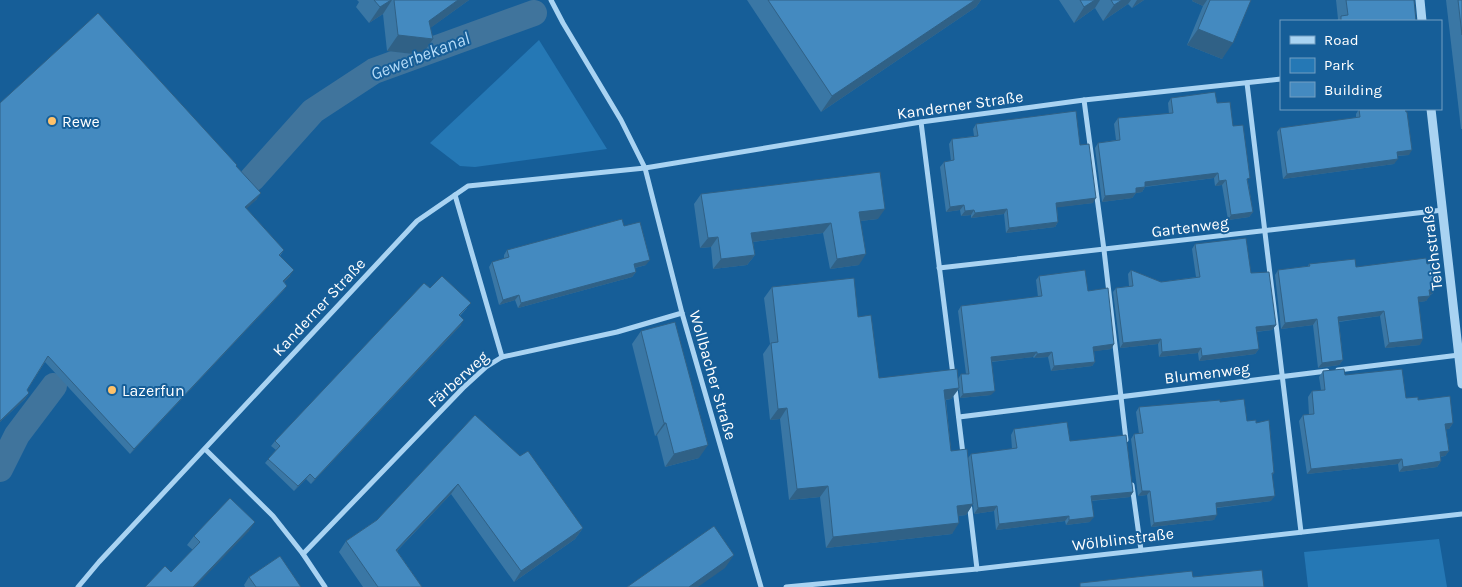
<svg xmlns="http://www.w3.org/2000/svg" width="1462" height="587" font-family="Karla,sans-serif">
	<rect width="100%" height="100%" fill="#165e98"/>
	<g fill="#2578b5">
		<path d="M539,40L607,149L475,167L460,166L430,143Z"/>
		<path d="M1439,539L1447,587H1308L1304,552Z"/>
	</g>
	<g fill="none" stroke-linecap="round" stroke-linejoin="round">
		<g stroke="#40749c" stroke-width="26">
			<path d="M252,179L313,111L374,71L534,13"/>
			<path d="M0,469L17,435L54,386"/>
		</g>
		<g stroke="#a9d3f2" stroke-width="5">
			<path d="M551,0L563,23L621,120L645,168L682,313L761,587"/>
			<path d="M1247,83L1301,532"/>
			<path d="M1084,100L1104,250L1126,440"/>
			<path d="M921,122L953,375"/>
			<path d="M455,195L502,357"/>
			<path d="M939,268L1443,210"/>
			<path d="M1338,370L1459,355"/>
			<path d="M955,388L963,454"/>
			<path d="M959,417L1327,371"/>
			<path d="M205,449L273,516L303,554L325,587"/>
			<path d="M1132,485L1141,550"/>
			<path d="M969,502L977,569"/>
			<path d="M303,554L463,388L486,367L502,357L617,332L682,313"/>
			<path d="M78,587L99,562L417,221L468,186L645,168L921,122L1084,100L1281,79"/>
			<path d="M786,587L977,569L1462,514"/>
		</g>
		<g stroke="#a9d3f2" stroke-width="9">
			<path d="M1420,0L1422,21"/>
			<path d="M1431,109L1462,384"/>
		</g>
	</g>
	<g fill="#3a77a5">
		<path d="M357,0H469L430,28L422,55L387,51L383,14L369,23L356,7L359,2Z"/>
		<path d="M747,0H981L976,7L821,112Z"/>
		<path d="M1059,0H1144L1132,8L1128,4L1103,21L1095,8L1074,23Z"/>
		<path d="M1193,0H1251L1222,59L1187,45L1203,6L1192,1Z"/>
		<path d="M1336,0H1414L1416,21H1337L1338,19Z"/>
		<path d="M1446,0H1462V129H1461Z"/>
		<path d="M1171,98L1217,103L1233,126L1248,182L1253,212L1249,217L1228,220L1222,185L1215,186L1214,178L1145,187L1142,192L1136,193L1132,198L1102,202L1095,148L1098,143L1116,140L1114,124L1118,118L1169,114L1168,103Z"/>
		<path d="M0,103L236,166L257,199L246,208L284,250L280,256L290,276L284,282L287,286L283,291L130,454L45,362L27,390L29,393L25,399L0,422Z"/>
		<path d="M1359,109L1409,155L1397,156L1394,164L1283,179L1277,132L1280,128L1356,118V114Z"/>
		<path d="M976,124L1080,145L1093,203L1057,207L1058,222L1055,227L1006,233L1004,214L971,218V215L961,216L960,210L946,212L940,167L944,162L951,161L949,144L952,139L974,136L973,129Z"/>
		<path d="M701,194L878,219L860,221L859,265L830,269L823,233L753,242L755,255L747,265L713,269L711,247L700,248L694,204Z"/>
		<path d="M1195,244L1251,273L1276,325L1272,330L1256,332L1259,349L1255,354L1199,361L1198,353L1159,357L1158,344L1120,348L1113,292L1116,288L1129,286L1128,274L1131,270L1161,282L1196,277L1192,249Z"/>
		<path d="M507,250L646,265L635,268L636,272L632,277L518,308L515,300L499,305L489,267L492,262L504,259V255Z"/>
		<path d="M1309,264L1356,267L1427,264L1436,289L1432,294L1430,295L1426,301L1419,302L1420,345L1385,348L1380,316L1339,322L1343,360L1339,365L1318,368L1313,325L1281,329L1275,275L1278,270L1308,266Z"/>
		<path d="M1039,276L1088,291L1114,344L1111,349L1094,351L1095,362L1092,366L1051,371L1048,357L1034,358L1033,357L992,362L991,395L960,398L959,389L951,399L946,400L951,451L968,458L971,454L1012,449L1011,435L1014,429L1070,441L1133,492L1130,497L1091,501L1090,522L1066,525L1065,521L996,530L994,511L974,514L973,504L966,515L958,516L952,534L826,548L820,497L789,500L780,419L770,420L763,354L770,344L764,298L772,287L858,317L879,378L958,379L961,374H966L958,311L961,306L1038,297L1036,280Z"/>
		<path d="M430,288L467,308L460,316L461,325L311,484L306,479L294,491L265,463L276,450L271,446L275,441Z"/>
		<path d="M641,331L699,458L665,467L657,435L655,436L632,344Z"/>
		<path d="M1323,371L1345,375L1406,398L1418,400L1453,423L1449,429H1446L1449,451L1445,456L1440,457L1441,461L1437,467L1399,472L1398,464L1307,474L1299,421L1303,415H1309L1308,397L1312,391L1321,390L1319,377Z"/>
		<path d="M1220,402L1247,421L1274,473L1272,475L1271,501L1217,508L1214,520L1151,527L1147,495L1138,496L1131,439L1134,434H1139L1136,412L1139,407Z"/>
		<path d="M475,415L583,528L575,539L514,582L451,494L397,551L422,587H363L339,552L346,541L377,520Z"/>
		<path d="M249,531L171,572L193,550L187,545L194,536Z"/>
		<path d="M249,577L301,587H245L244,585Z"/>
	</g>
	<g fill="#306186">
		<path d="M391,0H392L383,14L369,23L380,7Z"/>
		<path d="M458,0H469L418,37L429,21Z"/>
		<path d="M975,0H981L976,7L821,112L832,96Z"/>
		<path d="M1095,0H1100L1095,8L1074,23L1084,7Z"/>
		<path d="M1122,0H1131L1128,4L1103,21L1114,5Z"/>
		<path d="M1137,0H1144L1132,8Z"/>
		<path d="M1193,0H1207L1203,6L1192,1Z"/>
		<path d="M1198,29L1233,43L1222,59L1187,45Z"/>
		<path d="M398,35L433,39L422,55L387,51Z"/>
		<path d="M1412,150L1409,155L1393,156L1397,152Z"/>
		<path d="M1398,159L1394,164L1283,179L1287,174Z"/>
		<path d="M1218,173L1214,178L1141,187L1145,182Z"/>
		<path d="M1226,180L1222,185L1215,186L1219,181Z"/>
		<path d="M1145,187L1142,192L1136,193L1132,198L1102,202L1105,196L1136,188Z"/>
		<path d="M261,193L257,199L242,213L245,207Z"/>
		<path d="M1096,198L1093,203L1053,208L1056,203Z"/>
		<path d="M964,205L960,210L946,212L950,207Z"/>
		<path d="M885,209L878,219L851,222L859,212Z"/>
		<path d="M1007,209L1004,214L971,218L975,213Z"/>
		<path d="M974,210L971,215L961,216L965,211Z"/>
		<path d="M1253,212L1249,217L1228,220L1231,215Z"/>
		<path d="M1058,222L1055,227L1006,233L1009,228Z"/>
		<path d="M831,223L823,233L744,243L751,233Z"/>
		<path d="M718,237L711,247L700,248L708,238Z"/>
		<path d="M866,254L859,265L830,269L837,259Z"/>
		<path d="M755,255L747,265L713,269L721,259Z"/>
		<path d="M650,260L646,265L630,269L634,264Z"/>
		<path d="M294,270L290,276L279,287L283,281Z"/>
		<path d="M636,272L632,277L518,308L521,303Z"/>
		<path d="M287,286L283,291L130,454L134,449Z"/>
		<path d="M1436,289L1432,294L1425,295L1429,290Z"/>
		<path d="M519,295L515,300L499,305L503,300Z"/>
		<path d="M1430,296L1426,301L1414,303L1418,297Z"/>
		<path d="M1384,311L1380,316L1334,322L1338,317Z"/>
		<path d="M1317,319L1313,325L1281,329L1285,323Z"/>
		<path d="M464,320L461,325L311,484L315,479Z"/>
		<path d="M1276,325L1272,330L1252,332L1256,327Z"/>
		<path d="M1161,339L1158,344L1120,348L1123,343Z"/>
		<path d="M1423,339L1420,345L1385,348L1389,343Z"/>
		<path d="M1114,344L1111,349L1090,352L1093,347Z"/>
		<path d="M1201,348L1198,353L1159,357L1162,352Z"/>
		<path d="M1259,349L1255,354L1199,361L1202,356Z"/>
		<path d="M1037,352L1033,357L988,362L991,357Z"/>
		<path d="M1052,352L1048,357L1034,358L1037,354Z"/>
		<path d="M1343,360L1339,365L1318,368L1322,363Z"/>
		<path d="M1095,362L1092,366L1051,371L1054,366Z"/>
		<path d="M959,388L951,399L937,401L944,390Z"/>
		<path d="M995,391L991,395L960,398L963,394Z"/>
		<path d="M29,393L25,399L0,422V421Z"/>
		<path d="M787,408L780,419L770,420L778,409Z"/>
		<path d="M664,423H666L657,435L655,436Z"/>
		<path d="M1453,423L1449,429L1442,430L1445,424Z"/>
		<path d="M708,445L699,458L665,467L674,454Z"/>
		<path d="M1449,451L1445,456L1436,457L1440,452Z"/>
		<path d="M1402,459L1398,464L1307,474L1311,469Z"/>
		<path d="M1441,461L1437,467L1399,472L1403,467Z"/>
		<path d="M310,474L306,479L294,491L298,486Z"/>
		<path d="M458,484L451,494L388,560L396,550Z"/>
		<path d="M828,486L820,497L789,500L797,489Z"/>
		<path d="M1142,491H1150L1147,495L1138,496Z"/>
		<path d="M1133,492L1130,497L1087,501L1091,496Z"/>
		<path d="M1275,496L1271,501L1213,508L1216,503Z"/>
		<path d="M973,504L966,515L950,517L957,506Z"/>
		<path d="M997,506L994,511L974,514L978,508Z"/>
		<path d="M1217,515L1214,520L1151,527L1154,523Z"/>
		<path d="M1069,516L1065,521L996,530L999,524Z"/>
		<path d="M1094,517L1090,522L1066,525L1069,520Z"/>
		<path d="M255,522L249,531L195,587H193Z"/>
		<path d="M959,523L952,534L826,548L833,537Z"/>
		<path d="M583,528L575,539L514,582L521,571Z"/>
		<path d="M734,555L725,568L698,587H689Z"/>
	</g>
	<g fill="#448ac0" stroke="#306186">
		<path d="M374,0H391L380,7Z"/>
		<path d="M394,0H458L429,21L433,39L398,35Z"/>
		<path d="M768,0H975L832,96Z"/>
		<path d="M1080,0H1095L1084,7Z"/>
		<path d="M1111,0H1122L1114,5Z"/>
		<path d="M1210,0H1251L1233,43L1198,29Z"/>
		<path d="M1346,0H1414L1416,21H1341V16L1348,15Z"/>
		<path d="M1458,0H1462V35Z"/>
		<path d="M98,13L237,165L236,166L261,193L245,207L284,250L279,255L294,270L283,281L287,286L134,449L48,356L27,390L29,393L0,421V103Z"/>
		<path d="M1215,92L1217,103L1230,102L1233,126L1243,125L1250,178L1247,179L1253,212L1231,215L1226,180L1219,181L1218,173L1145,182V187L1136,188V193L1105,196L1098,143L1120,140L1118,118L1173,113L1171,98Z"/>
		<path d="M1359,109H1405L1406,112H1407L1412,150L1397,152L1398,159L1287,174L1280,128L1360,117Z"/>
		<path d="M1076,111L1080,145L1089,144L1096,198L1056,203L1058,222L1009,228L1007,209L975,213L974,210L965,211L964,205L950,207L944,162L954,160L952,139L978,136L976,124Z"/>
		<path d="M880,172L885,209L859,212L866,254L837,259L831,223L751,233L755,255L721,259L718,237L708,238L701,194Z"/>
		<path d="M622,219L624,226L640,222L650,260L634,264L636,272L521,303L519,295L503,300L492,262L509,257L507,250Z"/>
		<path d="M1246,238L1251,273L1269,272L1276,325L1256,327L1259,349L1202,356L1201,348L1162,352L1161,339L1123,343L1116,288L1133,286L1131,270L1161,282L1200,277L1195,244Z"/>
		<path d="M1426,258L1427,264L1432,263L1436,289L1429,290L1430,296L1418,297L1423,339L1389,343L1384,311L1338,317L1343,360L1322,363L1317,319L1285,323L1278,270L1310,266L1309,264L1355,259L1356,267Z"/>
		<path d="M1085,270L1088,291L1108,288L1114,344L1093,347L1095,362L1054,366L1052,352L1037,354V352L991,357L995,391L963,394L961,374H969L961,306L1042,296L1039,276Z"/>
		<path d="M442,276L471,303L459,315L464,320L315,479L310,474L298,486L268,459L280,446L275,441L424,283L430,288Z"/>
		<path d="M854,278L858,317L871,315L879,378L957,369L959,388L944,390L951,451L967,449L973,504L957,506L959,523L833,537L828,486L797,489L787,408L778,409L771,343L778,342L772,287Z"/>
		<path d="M675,322L708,445L674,454L666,423H664L641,331Z"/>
		<path d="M1344,369L1345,375L1402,369L1406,398L1418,397V400L1450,396L1453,423L1445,424L1449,451L1440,452L1441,461L1403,467L1402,459L1311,469L1303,415L1314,414L1312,391L1325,390L1323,371Z"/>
		<path d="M1244,399L1247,421L1256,420V423L1269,420L1274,473H1272L1275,496L1216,503L1217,515L1154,523L1150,491H1142L1134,434L1143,433L1139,407L1220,400V402Z"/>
		<path d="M475,415L520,456L528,451L583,528L521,571L458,484L396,550L422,587H378L346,541L377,520Z"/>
		<path d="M1067,422L1070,441L1126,435L1133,492L1091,496L1094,517L1069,520V516L999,524L997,506L978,508L971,454L1017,448L1014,429Z"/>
		<path d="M230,498L255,522L193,587H145L165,566L171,572L200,542L194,536Z"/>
		<path d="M714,526L734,555L689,587H627Z"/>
		<path d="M280,556L301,587H256L249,577Z"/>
		<path d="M1262,570L1264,587H1080V583L1192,571L1193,577Z"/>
	</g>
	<g fill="#ffc26a" stroke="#165e98" stroke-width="2">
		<circle cx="52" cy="121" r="5"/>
		<circle cx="112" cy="390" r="5"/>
	</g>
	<g text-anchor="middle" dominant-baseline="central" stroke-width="4" stroke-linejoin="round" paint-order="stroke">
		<g font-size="16" fill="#fff" stroke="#165e98">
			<text transform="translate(960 105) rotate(-8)">Kanderner Straße</text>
			<text transform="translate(1190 227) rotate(-7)">Gartenweg</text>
			<text transform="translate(1432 248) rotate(-97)">Teichstraße</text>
			<text transform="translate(319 307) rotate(-47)">Kanderner Straße</text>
			<text transform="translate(1207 373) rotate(-7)">Blumenweg</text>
			<text transform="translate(713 375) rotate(74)">Wollbacher Straße</text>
			<text transform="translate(458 379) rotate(-42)">Färberweg</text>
			<text transform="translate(1123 539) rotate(-7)">Wölblinstraße</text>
		</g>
		<g font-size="16" fill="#fff" stroke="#165e98" text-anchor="start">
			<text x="62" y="121">Rewe</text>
			<text x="122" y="390">Lazerfun</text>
		</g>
		<g font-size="18" font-style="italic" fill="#b6dcf8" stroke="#165e98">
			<text transform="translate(420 56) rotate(-21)">Gewerbekanal</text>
		</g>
	</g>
	<rect x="1280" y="20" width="162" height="90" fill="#165e98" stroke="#739ec1"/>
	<rect x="1290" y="36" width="25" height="8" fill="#a9d3f2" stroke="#739ec1"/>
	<text x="1324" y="45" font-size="15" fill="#ffffff">Road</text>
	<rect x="1290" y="58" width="25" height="15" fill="#2578b5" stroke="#739ec1"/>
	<text x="1324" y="70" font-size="15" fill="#ffffff">Park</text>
	<rect x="1290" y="82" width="25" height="15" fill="#448ac0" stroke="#739ec1"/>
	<text x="1324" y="95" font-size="15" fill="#ffffff">Building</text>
</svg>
